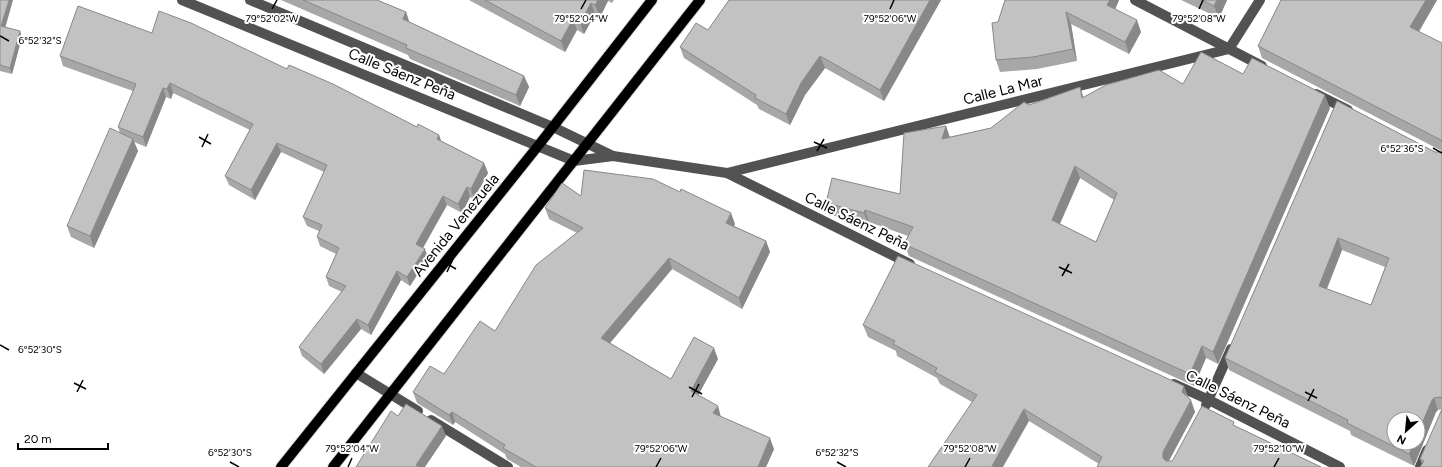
<svg xmlns="http://www.w3.org/2000/svg" width="1442" height="467" font-family="Figtree,sans-serif">
	<rect width="100%" height="100%" fill="#fff"/>
	<g fill="none" stroke-linecap="round" stroke-linejoin="round">
		<defs>
			<g id="major">
				<path d="M281,467L538,146L652,0"/>
				<path d="M333,467L700,0"/>
			</g>
		</defs>
		<use href="#major" stroke="#dbdbdb" stroke-width="12"/>
		<g stroke="#525252" stroke-width="10">
			<path d="M182,0L574,161L613,156L727,173L910,264"/>
			<path d="M250,0L553,127L613,156"/>
			<path d="M1135,0L1262,66"/>
			<path d="M1316,94L1348,110"/>
			<path d="M727,173L1229,49L1260,0"/>
			<path d="M356,373L418,411"/>
			<path d="M1174,384L1209,400L1340,467"/>
			<path d="M1206,405L1231,349"/>
			<path d="M431,420L508,467"/>
			<path d="M1420,467L1427,450"/>
		</g>
		<use href="#major" stroke="#000" stroke-width="10"/>
	</g>
	<g fill="#a7a7a7" fill-rule="evenodd">
		<path d="M0,0L5,27L22,37L12,74L0,71Z"/>
		<path d="M281,0H377L406,12L409,22L524,76L529,87L520,106L410,59L408,55Z"/>
		<path d="M469,0H614L612,3L608,1L600,17L595,14L584,34L577,30L565,52Z"/>
		<path d="M941,0L884,101L825,68L805,95L790,125L759,109L757,105L684,58L680,47L708,30Z"/>
		<path d="M1005,0H1119L1115,9L1141,32L1129,54L1071,24L1077,61L1037,69L1000,72L996,60L998,22Z"/>
		<path d="M1181,0H1227L1219,18Z"/>
		<path d="M1281,0H1437L1419,32L1442,43V467L1422,464L1420,459L1442,409L1438,410L1436,412L1414,466L1351,435L1350,431L1229,370L1225,358L1337,101L1435,152H1441L1442,151L1262,58L1258,46ZM1342,250L1385,267L1371,305L1327,289Z"/>
		<path d="M152,33L287,69L417,127L439,135L441,141L484,163L488,173L474,199L470,197L462,213L447,205L423,248L428,258L410,286L401,280L371,335L361,329L324,374L302,356L299,347L342,292L329,286L326,277L336,254L320,246L317,237L319,231L307,226L303,217L324,172L281,152L255,200L229,185L225,176L250,130L173,93L171,99L166,97L146,147L134,142L138,151L94,248L71,237L67,226L120,133L118,127L133,91L63,66L60,56Z"/>
		<path d="M1243,74L1330,108L1218,364L1206,358L1194,386L909,256L904,244L908,236L869,222V225L831,215L826,203L900,194L946,126L950,137L991,128L1029,105L1080,87L1083,97L1183,84ZM1080,178L1114,200L1096,242L1060,224Z"/>
		<path d="M581,196L735,224L734,226L766,241L770,252L742,309L672,269L610,343L671,379L718,359L698,395L721,417L774,449L766,467H521L507,459L505,454L455,422L453,425L417,403L413,392L444,374L495,331L577,233L549,219L545,208Z"/>
		<path d="M863,325L1189,398L1195,412L1169,461H1172L1235,426L1321,467L1099,464L1029,421L972,402L940,384L937,378L897,356L896,351L868,337Z"/>
	</g>
	<g fill="#888">
		<path d="M9,0H13L4,32L1,26Z"/>
		<path d="M598,0H608V1L600,17L595,5Z"/>
		<path d="M930,0H941L884,101L880,90Z"/>
		<path d="M1110,0H1119L1112,17L1107,5Z"/>
		<path d="M1217,0H1227L1219,18L1214,6Z"/>
		<path d="M1426,0H1437L1414,39L1410,27Z"/>
		<path d="M591,3L595,14L584,34L580,23Z"/>
		<path d="M406,12L410,24L403,19Z"/>
		<path d="M1066,12L1071,24L1077,61L1073,49Z"/>
		<path d="M573,19L577,30L565,52L561,41Z"/>
		<path d="M1137,20L1141,32L1129,54L1125,42Z"/>
		<path d="M20,31L22,37L12,74L10,68Z"/>
		<path d="M820,56L825,68L805,95L790,125L786,114L801,83Z"/>
		<path d="M524,76L529,87L520,106L516,95Z"/>
		<path d="M170,83L173,93L171,99L167,89Z"/>
		<path d="M1080,87L1084,99L1082,98Z"/>
		<path d="M163,88L166,97L146,147L143,137Z"/>
		<path d="M1325,95L1330,108L1218,364L1213,352Z"/>
		<path d="M946,126L950,139H942Z"/>
		<path d="M439,135L442,144L437,139Z"/>
		<path d="M133,139L138,151L94,248L90,236Z"/>
		<path d="M277,143L281,152L255,200L251,190Z"/>
		<path d="M484,163L488,173L474,199L471,189Z"/>
		<path d="M1075,166L1080,178L1056,232L1052,220Z"/>
		<path d="M467,187L470,197L462,213L458,204Z"/>
		<path d="M443,196L447,205L420,253L416,244Z"/>
		<path d="M865,210L869,222V225L864,213Z"/>
		<path d="M731,213L735,224L730,233L726,223Z"/>
		<path d="M1338,238L1342,250L1323,298L1319,286Z"/>
		<path d="M766,241L770,252L742,309L739,298Z"/>
		<path d="M425,249L428,258L410,286L407,277Z"/>
		<path d="M669,258L672,269L605,349L601,338Z"/>
		<path d="M397,271L401,280L371,335L368,325Z"/>
		<path d="M357,319L361,329L324,374L321,364Z"/>
		<path d="M1202,346L1206,358L1194,386L1190,374Z"/>
		<path d="M714,348L718,359L695,401L691,391Z"/>
		<path d="M1184,386L1189,398L1182,392Z"/>
		<path d="M1434,398L1438,410L1436,412L1414,466L1409,454L1414,443H1418V433L1432,400Z"/>
		<path d="M1191,400L1195,412L1167,464L1163,458V452Z"/>
		<path d="M718,406L721,417L713,413Z"/>
		<path d="M1024,409L1029,421L1003,467H993L992,466Z"/>
		<path d="M452,412L455,422L453,425L449,415Z"/>
		<path d="M442,426L446,436L425,467H416V465Z"/>
		<path d="M770,438L774,449L766,467H758Z"/>
	</g>
	<g fill="#c2c2c2" stroke="#888" fill-rule="evenodd">
		<path d="M0,0H9L1,26L20,31L10,68L0,65Z"/>
		<path d="M303,0H377L406,12L403,19L524,76L516,95L406,48L407,45Z"/>
		<path d="M485,0H598L595,5L591,3L580,23L573,19L561,41Z"/>
		<path d="M729,0H930L880,90L820,56L801,83L786,114L755,98L756,95L680,47L696,23L708,30Z"/>
		<path d="M1005,0H1110L1107,5L1137,20L1125,42L1066,12L1073,49L1033,57L996,60L992,23L998,22Z"/>
		<path d="M1202,0H1217L1214,6Z"/>
		<path d="M1281,0H1426L1410,27L1442,43V142L1441,140L1258,46Z"/>
		<path d="M78,6L152,33L159,11L191,23L287,69L289,65L333,84L417,127L418,124L439,135L437,139L484,163L471,189L467,187L458,204L443,196L416,244L425,249L407,277L397,271L368,325L357,319L321,364L299,347L346,286L326,277L339,248L317,237L322,225L303,217L327,165L277,143L251,190L225,176L253,124L170,83L167,89L163,88L143,137L118,127L136,84L60,56Z"/>
		<path d="M1201,52L1243,74L1252,58L1325,95L1213,352L1202,346L1190,374L904,244L913,227L865,210L864,213L826,203L832,178L900,194L904,133L946,126L942,139L991,128L1024,102L1029,105L1080,87L1082,98L1106,85L1159,70L1183,84ZM1075,166L1117,193L1096,242L1052,220Z"/>
		<path d="M1337,101L1435,152H1441L1442,150V399L1440,397L1434,398L1432,400L1418,433V419H1394V443H1414L1409,454L1347,423L1348,420L1225,358ZM1338,238L1389,258L1371,305L1319,286Z"/>
		<path d="M110,128L133,139L90,236L67,226Z"/>
		<path d="M584,170L653,179L680,192L681,189L731,213L726,223L766,241L739,298L669,258L601,338L671,379L694,337L714,348L691,391L718,406L713,413L770,438L758,467H536L503,448L505,445L452,412L449,415L413,392L430,366L444,374L480,321L495,331L536,265L583,228L545,208L562,183L581,196Z"/>
		<path d="M898,256L1184,386L1182,392L1191,400L1163,452V458L1166,461H1172L1174,458L1202,406L1234,422L1233,425L1321,467H1097L1102,457L1024,409L992,466L994,467H928L977,395L935,372L937,368L893,344L895,341L863,325Z"/>
		<path d="M406,404L442,426L416,465L419,467H356L391,411L398,416Z"/>
		<path d="M1442,409V467H1420L1424,461L1420,459Z"/>
	</g>
	<path fill="none" stroke="#000" stroke-width="1.5" d="M272,9L277,0M581,9L586,0M890,9L894,0M1199,9L1203,0M0,36L9,41M199,137L211,144M814,142L827,148M202,147L208,134M1433,148L1442,153M817,151L824,139M444,262L456,269M1059,267L1072,273M447,272L453,259M1062,276L1069,264M0,345L9,350M74,383L86,389M689,387L702,394M77,392L83,380M1305,392L1317,398M692,397L699,384M1308,401L1314,389M230,462L239,467M837,462L846,467M348,467L352,458M656,467L661,458M965,467L970,458M1274,467L1279,458"/>
	<g text-anchor="middle" dominant-baseline="central" stroke-width="4" stroke-linejoin="round" paint-order="stroke">
		<g font-size="15" fill="#000" stroke="#fff">
			<text transform="translate(402 74) rotate(22)">Calle Sáenz Peña</text>
			<text transform="translate(1003 90) rotate(-14)">Calle La Mar</text>
			<text transform="translate(857 221) rotate(26)">Calle Sáenz Peña</text>
			<text transform="translate(456 225) rotate(-51)">Avenida Venezuela</text>
			<text transform="translate(1238 399) rotate(26)">Calle Sáenz Peña</text>
		</g>
	</g>
	<g font-size="10" text-anchor="middle" fill="#000" stroke="#fff" stroke-width="4" stroke-linejoin="round" paint-order="stroke">
		<text x="272" y="22">79°52'02"W</text>
		<text x="581" y="22">79°52'04"W</text>
		<text x="890" y="22">79°52'06"W</text>
		<text x="1199" y="22">79°52'08"W</text>
		<text x="40" y="44">6°52'32"S</text>
		<text x="1402" y="152">6°52'36"S</text>
		<text x="40" y="353">6°52'30"S</text>
		<text x="352" y="452">79°52'04"W</text>
		<text x="661" y="452">79°52'06"W</text>
		<text x="970" y="452">79°52'08"W</text>
		<text x="1279" y="452">79°52'10"W</text>
		<text x="230" y="456">6°52'30"S</text>
		<text x="837" y="456">6°52'32"S</text>
	</g>
	<g transform="translate(1406 431) rotate(207)"><circle r="19" fill="#ffffff" stroke="#999999"/>
	<path d="M0-3L7 15L0 10L-7 15Z" fill="#000000"/>
	<text y="-6" font-size="11" font-weight="bold" text-anchor="middle" fill="#000000">N</text>
	</g>
	<path d="M18 443v6h90v-6" fill="none" stroke="#000000" stroke-width="2"/>
	<text x="24" y="443" font-size="12" fill="#000000" stroke="#ffffff" stroke-width="3" paint-order="stroke">20 m</text>
</svg>
